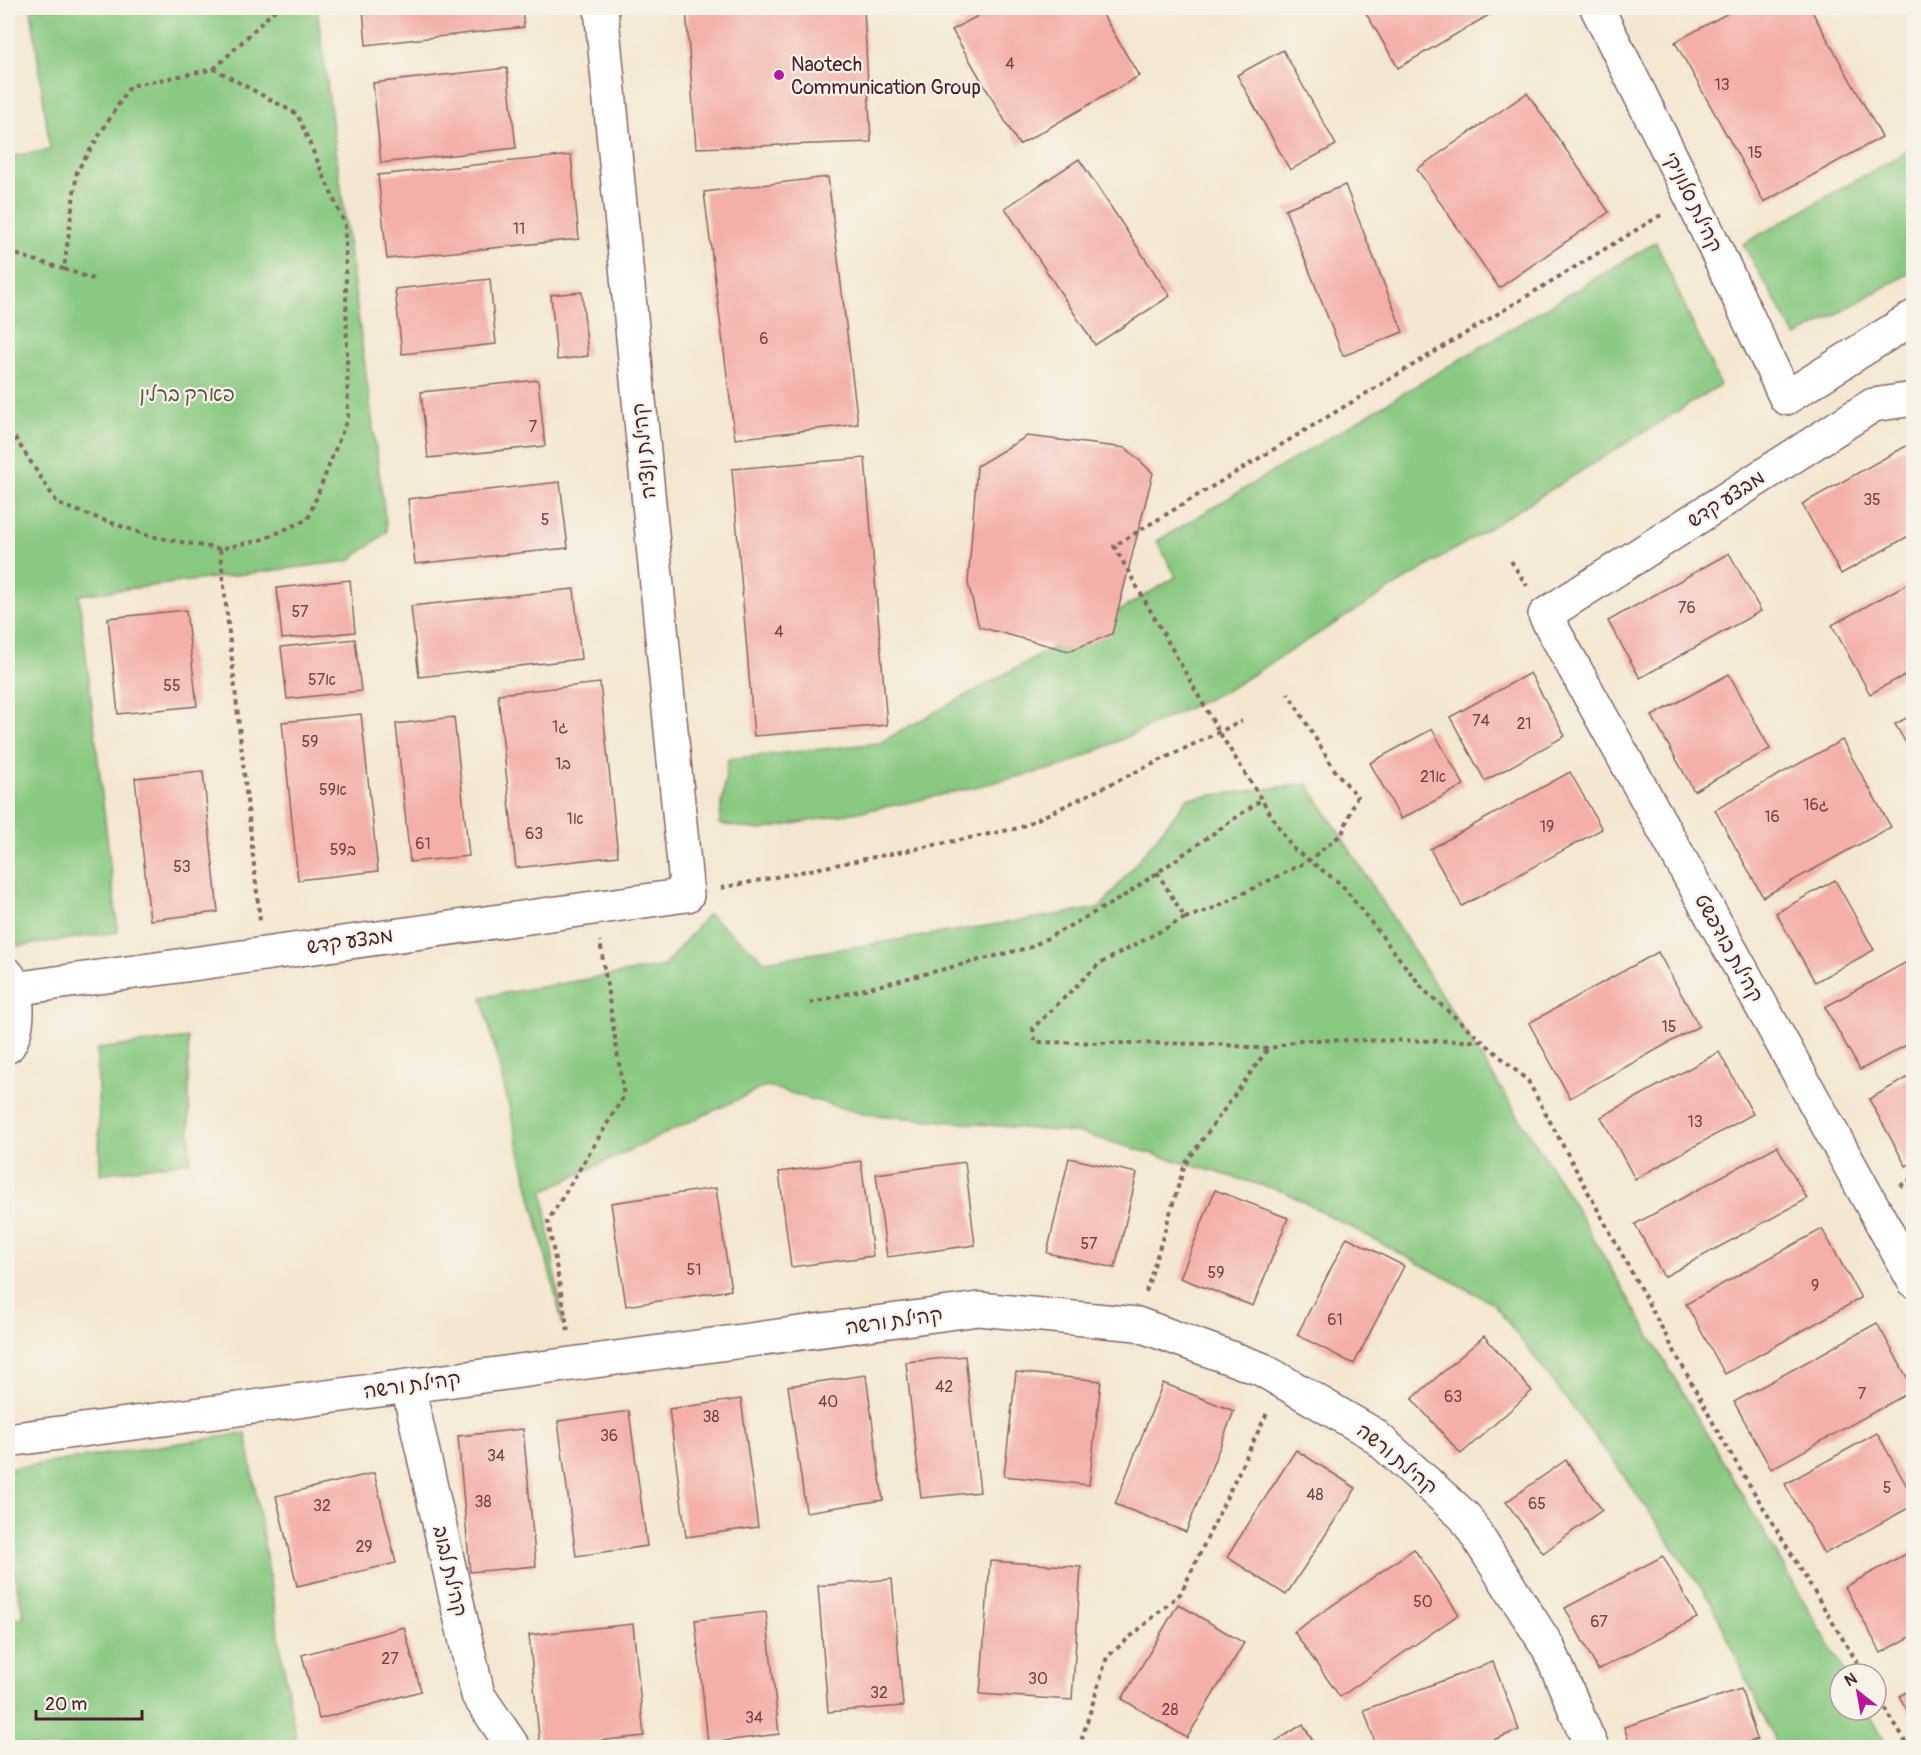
<svg xmlns="http://www.w3.org/2000/svg" width="1921" height="1755" font-family="Pangolin,'Playpen Sans Hebrew',sans-serif">
	<rect width="100%" height="100%" fill="#f7f3e8"/>
	<filter id="ink" filterUnits="userSpaceOnUse"><feTurbulence type="fractalNoise" baseFrequency=".0167" numOctaves="2"/><feDisplacementMap in="SourceGraphic" scale="12" xChannelSelector="R" yChannelSelector="G"/><feConvolveMatrix kernelMatrix="1 2 1 2 8 2 1 2 1" color-interpolation-filters="sRGB"/></filter>
	<filter id="wash" filterUnits="userSpaceOnUse"><feTurbulence type="fractalNoise" baseFrequency=".008" numOctaves="4" result="noise"/><feDisplacementMap in="SourceGraphic" scale="24" xChannelSelector="R" yChannelSelector="G"/><feGaussianBlur stdDeviation="1.35" result="paint"/><feColorMatrix in="noise" values="0 0 0 0 0 0 0 0 0 0 0 0 0 0 0 0 0 1.4 0 .05"/><feComposite in="paint" operator="in"/></filter>
	<g filter="url(#wash)">
		<rect width="100%" height="100%" fill="#f4e7d1"/>
		<g fill="#89c981" stroke="#6a7456" stroke-width="1.5">
			<path d="M31,8H317L387,532L349,561L79,595L118,932L19,946L8,940V157L50,150Z"/>
			<path d="M1913,148V271L1796,337L1743,244Z"/>
			<path d="M1656,242L1720,385L1229,689L1064,766L911,802L761,830L719,824L728,759L879,743L1100,622L1176,577L1157,541Z"/>
			<path d="M1308,784L1567,1193L1846,1674H1840V1710H1867L1888,1747H1778L1712,1604L1615,1463L1493,1303L1285,1192L1080,1133L863,1114L766,1086L543,1191L563,1326L482,997L664,966L708,914L765,961L1100,908L1188,798Z"/>
			<path d="M188,1038L190,1161L100,1174L97,1049Z"/>
			<path d="M246,1433L297,1747H8V1622L24,1616L8,1549V1469Z"/>
		</g>
		<g id="blocks">
			<g fill="#f3afa8">
				<path d="M363,8H522L524,27L366,45Z"/>
				<path d="M686,8H864L871,142L696,148Z"/>
				<path d="M992,8H1099L1139,76L1019,145L952,30Z"/>
				<path d="M1363,8H1501L1398,68Z"/>
				<path d="M1737,8H1810L1882,137L1764,202L1675,42Z"/>
				<path d="M1283,50L1336,145L1290,170L1237,75Z"/>
				<path d="M507,68L516,148L381,163L373,83Z"/>
				<path d="M1527,93L1609,212L1499,288L1417,169Z"/>
				<path d="M571,155L579,239L387,259L378,175Z"/>
				<path d="M1079,159L1170,296L1095,345L1005,208Z"/>
				<path d="M828,177L858,424L735,439L704,192Z"/>
				<path d="M1345,185L1403,332L1343,356L1285,209Z"/>
				<path d="M490,279L496,344L402,354L395,289Z"/>
				<path d="M582,292L588,356L557,360L551,295Z"/>
				<path d="M538,380L545,446L428,458L421,392Z"/>
				<path d="M1027,436L1126,448L1153,473L1112,634L1069,651L979,627L968,583L977,466Z"/>
				<path d="M1908,445L1914,455V533L1841,574L1802,504Z"/>
				<path d="M865,458L887,725L754,736L732,469Z"/>
				<path d="M560,482L568,548L415,564L408,499Z"/>
				<path d="M1729,553L1761,611L1640,678L1608,621Z"/>
				<path d="M350,580L355,632L282,639L277,588Z"/>
				<path d="M1914,580V670L1870,694L1832,625Z"/>
				<path d="M574,589L581,659L419,677L411,606Z"/>
				<path d="M186,610L197,706L118,714L108,618Z"/>
				<path d="M355,639L361,691L287,699L281,647Z"/>
				<path d="M1530,673L1565,736L1485,781L1450,717Z"/>
				<path d="M1729,674L1770,749L1694,791L1652,716Z"/>
				<path d="M600,683L618,856L516,868L498,694Z"/>
				<path d="M361,714L378,871L298,880L282,722Z"/>
				<path d="M1914,714V757L1895,724Z"/>
				<path d="M454,717L469,856L410,862L396,724Z"/>
				<path d="M1432,729L1464,785L1401,819L1370,763Z"/>
				<path d="M1842,740L1891,827L1763,897L1715,810Z"/>
				<path d="M203,771L218,912L150,920L135,778Z"/>
				<path d="M1570,772L1602,829L1462,906L1430,849Z"/>
				<path d="M1835,880L1874,950L1815,982L1776,913Z"/>
				<path d="M1658,952L1699,1026L1570,1098L1529,1023Z"/>
				<path d="M1912,959L1914,1041L1860,1070L1825,1007Z"/>
				<path d="M1719,1052L1753,1114L1635,1179L1601,1117Z"/>
				<path d="M1914,1074V1162L1906,1166L1869,1099Z"/>
				<path d="M1777,1146L1807,1199L1664,1277L1635,1224Z"/>
				<path d="M1069,1158L1137,1173L1115,1268L1047,1253Z"/>
				<path d="M861,1161L873,1256L791,1267L779,1172Z"/>
				<path d="M965,1162L975,1245L887,1257L876,1174Z"/>
				<path d="M716,1188L731,1290L626,1306L611,1203Z"/>
				<path d="M1215,1190L1288,1218L1253,1306L1180,1278Z"/>
				<path d="M1822,1229L1861,1298L1725,1374L1686,1304Z"/>
				<path d="M1347,1237L1404,1266L1354,1364L1297,1335Z"/>
				<path d="M1877,1323L1914,1390L1771,1469L1734,1402Z"/>
				<path d="M1484,1336L1532,1391L1461,1454L1412,1399Z"/>
				<path d="M965,1356L980,1492L921,1498L906,1362Z"/>
				<path d="M1016,1372L1101,1381L1089,1485L1004,1476Z"/>
				<path d="M866,1375L883,1500L806,1512L788,1386Z"/>
				<path d="M1163,1383L1234,1411L1186,1532L1115,1504Z"/>
				<path d="M741,1399L758,1527L686,1537L669,1409Z"/>
				<path d="M629,1411L647,1546L576,1556L558,1421Z"/>
				<path d="M523,1429L536,1566L470,1572L458,1436Z"/>
				<path d="M1877,1433L1914,1499V1505L1824,1554L1785,1484Z"/>
				<path d="M1296,1450L1356,1488L1286,1595L1227,1557Z"/>
				<path d="M1566,1460L1602,1510L1543,1553L1506,1502Z"/>
				<path d="M374,1473L396,1563L297,1586L276,1496Z"/>
				<path d="M1414,1549L1459,1614L1340,1697L1294,1632Z"/>
				<path d="M1914,1549V1635L1881,1653L1845,1587Z"/>
				<path d="M1663,1556L1697,1618L1598,1670L1565,1608Z"/>
				<path d="M990,1561L1081,1567L1072,1700L980,1694Z"/>
				<path d="M892,1579L903,1706L828,1712L818,1586Z"/>
				<path d="M1178,1604L1244,1643L1187,1738L1122,1699Z"/>
				<path d="M766,1612L779,1734L708,1743L695,1620Z"/>
				<path d="M633,1624L644,1736L540,1747L529,1635Z"/>
				<path d="M404,1627L421,1691L319,1719L302,1655Z"/>
				<path d="M1493,1662L1519,1730L1472,1748H1377L1364,1710Z"/>
				<path d="M1914,1688V1722L1899,1696Z"/>
				<path d="M1741,1689L1757,1739L1731,1748H1631L1624,1727Z"/>
				<path d="M1303,1724L1317,1748H1265Z"/>
			</g>
		</g>
	</g>
	<g filter="url(#ink)">
		<use href="#blocks" fill-opacity="0" stroke="#866565" stroke-width="1.5"/>
		<g fill="none" stroke-linecap="round" stroke-linejoin="round">
			<defs>
				<g id="minor">
					<path d="M1597,8L1691,197L1786,398L1914,317"/>
					<path d="M1914,399L1873,405L1545,615L1914,1281"/>
					<path d="M408,1386L478,1695L514,1748"/>
					<path d="M8,1440L979,1309L1137,1324L1261,1369L1373,1434L1465,1517L1548,1647L1592,1748"/>
				</g>
				<g id="tertiary">
					<path d="M8,975C20,993 20,1028 8,1046"/>
					<path d="M13,989L687,895L601,8"/>
				</g>
			</defs>
			<use href="#minor" stroke="#866565" stroke-width="36"/>
			<use href="#tertiary" stroke="#866565" stroke-width="36"/>
			<g stroke="#866565" stroke-width="4" stroke-dasharray="4.5 4.5" stroke-linecap="butt">
				<path d="M214,69L277,8"/>
				<path d="M1661,215L1114,546L1219,732L1292,848L1341,884L1424,990L1528,1081L1723,1441L1864,1674"/>
				<path d="M8,252L64,269L77,171L130,86L214,69L297,114L345,225L348,417L308,519L264,539L220,549L149,536L58,504L8,427"/>
				<path d="M64,269L93,279"/>
				<path d="M220,549L260,921"/>
				<path d="M1511,561L1527,586"/>
				<path d="M1157,872L1185,918L1099,964L1033,1028L1035,1042L1216,1044L1268,1049L1300,1040L1483,1041"/>
				<path d="M721,888L1019,828L1242,721"/>
				<path d="M1185,918L1212,909L1308,861L1342,834L1357,796L1336,772L1288,693"/>
				<path d="M810,1003L1031,947L1121,898L1261,800"/>
				<path d="M1900,1186L1914,1178"/>
				<path d="M1146,1292L1185,1164L1267,1050"/>
				<path d="M568,1331L548,1221L624,1096L600,941"/>
				<path d="M1876,1693L1909,1748"/>
				<path d="M1079,1748L1107,1657L1181,1593L1267,1413"/>
			</g>
			<use href="#minor" stroke="#fff" stroke-width="33"/>
			<use href="#tertiary" stroke="#fff" stroke-width="33"/>
		</g>
	</g>
	<circle fill="#b5179e" stroke="#f7f3e8" stroke-width="2" cx="779" cy="75" r="6"/>
	<g text-anchor="middle" dominant-baseline="central" stroke-width="4.5" stroke-linejoin="round" paint-order="stroke">
		<g font-size="16" fill="#74434a">
			<text x="1010" y="64">4</text>
			<text x="1722" y="85">13</text>
			<text x="1755" y="153">15</text>
			<text x="519" y="229">11</text>
			<text x="764" y="339">6</text>
			<text x="533" y="427">7</text>
			<text x="1872" y="500">35</text>
			<text x="545" y="520">5</text>
			<text x="1687" y="608">76</text>
			<text x="300" y="612">57</text>
			<text x="779" y="632">4</text>
			<text x="322" y="680">57א</text>
			<text x="172" y="686">55</text>
			<text x="1481" y="721">74</text>
			<text x="1524" y="724">21</text>
			<text x="560" y="727">1ג</text>
			<text x="310" y="742">59</text>
			<text x="563" y="764">1ב</text>
			<text x="1433" y="777">21א</text>
			<text x="333" y="790">59א</text>
			<text x="1816" y="805">16ג</text>
			<text x="1772" y="817">16</text>
			<text x="575" y="819">1א</text>
			<text x="1547" y="827">19</text>
			<text x="534" y="834">63</text>
			<text x="423" y="844">61</text>
			<text x="343" y="850">59ב</text>
			<text x="182" y="867">53</text>
			<text x="1669" y="1027">15</text>
			<text x="1695" y="1122">13</text>
			<text x="1089" y="1244">57</text>
			<text x="694" y="1270">51</text>
			<text x="1216" y="1273">59</text>
			<text x="1815" y="1286">9</text>
			<text x="1335" y="1320">61</text>
			<text x="944" y="1387">42</text>
			<text x="1862" y="1394">7</text>
			<text x="1453" y="1397">63</text>
			<text x="828" y="1402">40</text>
			<text x="711" y="1417">38</text>
			<text x="609" y="1436">36</text>
			<text x="496" y="1456">34</text>
			<text x="1887" y="1488">5</text>
			<text x="1315" y="1495">48</text>
			<text x="483" y="1502">38</text>
			<text x="1537" y="1504">65</text>
			<text x="322" y="1506">32</text>
			<text x="364" y="1547">29</text>
			<text x="1423" y="1602">50</text>
			<text x="1599" y="1622">67</text>
			<text x="390" y="1659">27</text>
			<text x="1038" y="1679">30</text>
			<text x="879" y="1693">32</text>
			<text x="1170" y="1710">28</text>
			<text x="754" y="1718">34</text>
		</g>
		<g font-size="20" fill="#4a1f2b" stroke="#f7f3e8" text-anchor="start">
			<text x="791" y="64">Naotech<tspan x="791" dy="23">Communication Group</tspan></text>
		</g>
		<g font-size="20" fill="#4a1f2b" stroke="#f7f3e8">
			<text transform="translate(1693 202) rotate(64)">קהילת סלוניקי</text>
			<text transform="translate(644 451) rotate(-96)">קהילת ונציה</text>
			<text transform="translate(1726 499) rotate(-33)">מבצע קדש</text>
			<text transform="translate(350 941) rotate(-8)">מבצע קדש</text>
			<text transform="translate(1729 948) rotate(61)">קהילת בודפשט</text>
			<text transform="translate(894 1321) rotate(-8)">קהילת ורשה</text>
			<text transform="translate(412 1385) rotate(-8)">קהילת ורשה</text>
			<text transform="translate(1397 1459) rotate(40)">קהילת ורשה</text>
			<text transform="translate(450 1571) rotate(77)">קהילת לבוב</text>
		</g>
		<g font-size="20" fill="#5d5245" stroke="#f7f3e8">
			<text x="187" y="394">פארק ברלין</text>
		</g>
	</g>
	<rect width="1921" height="1755" fill="none" stroke="#f7f3e8" stroke-width="30"/>
	<g transform="translate(1858 1692) rotate(329)"><circle r="28" fill="#f7f3e8" stroke="#b29e9c" stroke-width="1.5"/>
	<path d="M0-4.5L10 22L0 15L-10 22Z" fill="#b5179e"/>
	<text y="-9" font-size="16" font-weight="bold" text-anchor="middle" fill="#4a1f2b">N</text>
	</g>
	<path d="M36 1710v9h106v-9" fill="none" stroke="#4a1f2b" stroke-width="3"/>
	<text x="45" y="1710" font-size="18" fill="#4a1f2b" stroke="#f7f3e8" stroke-width="4.5" paint-order="stroke">20 m</text>
</svg>
